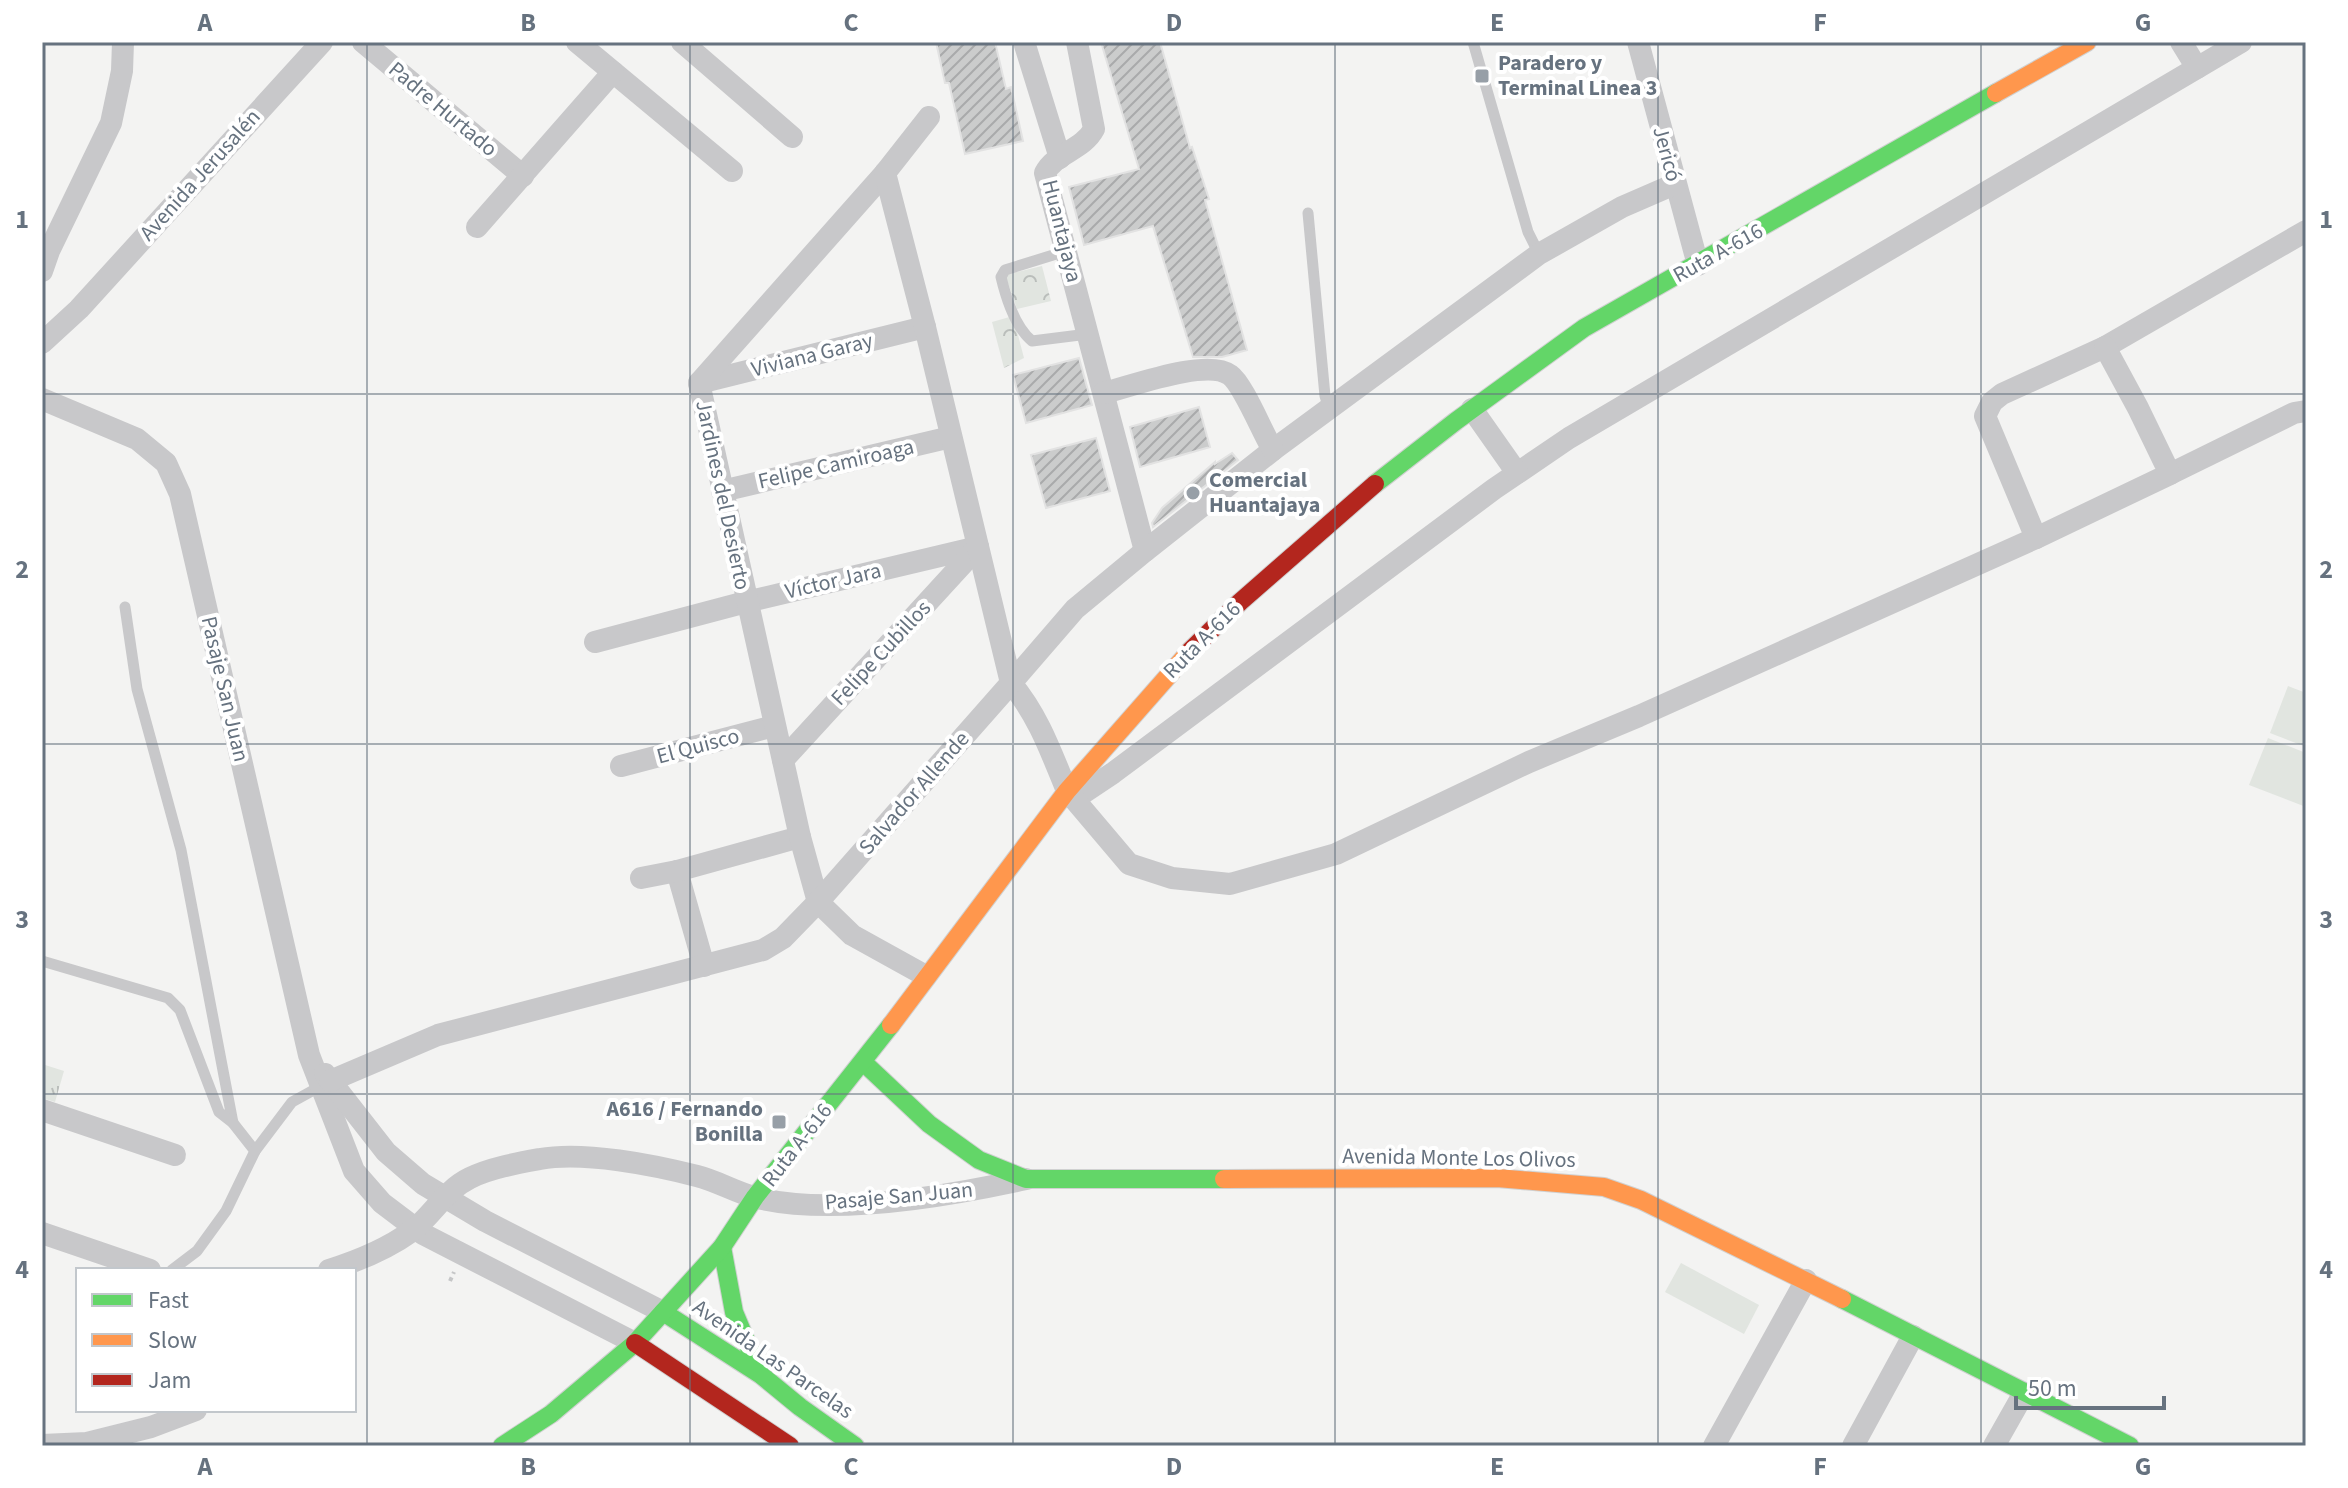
<svg xmlns="http://www.w3.org/2000/svg" width="2348" height="1488" font-family="'Source Sans 3',sans-serif">
	<defs>
		<pattern id="grass-tufts" width="24" height="20" patternUnits="userSpaceOnUse" patternTransform="scale(2)"><rect width="24" height="20" fill="#e1e5e0"/><path d="M3 7l-1-3M5 7V3M7 7l1-3M15 17l-1-3M17 17v-4M19 17l1-3" fill="none" stroke="#babebb"/></pattern>
		<pattern id="forest-crowns" width="20" height="18" patternUnits="userSpaceOnUse" patternTransform="scale(2)"><rect width="20" height="18" fill="#e1e5e0"/><path d="M2 6a3 3 0 1 1 6 0M12 15a3 3 0 1 1 6 0" fill="none" stroke="#babebb"/></pattern>
		<pattern id="building-hatch" width="6" height="6" patternUnits="userSpaceOnUse" patternTransform="scale(2)"><rect width="6" height="6" fill="#cbcccc"/><path d="M-1 1l2-2M0 6l6-6M5 7l2-2" fill="none" stroke="#a9aaab"/></pattern>
	</defs>
	<rect width="100%" height="100%" fill="#f3f3f2"/>
	<path fill="url(#grass-tufts)" d="M42,1064L64,1071L55,1102L42,1098Z"/>
	<g fill="url(#forest-crowns)">
		<path d="M1042,266L1051,301L1017,309L1005,275Z"/>
		<path d="M1013,316L1024,358L1004,368L992,322Z"/>
	</g>
	<g fill="#e1e5e0">
		<path d="M2288,686L2306,693V747L2270,733Z"/>
		<path d="M2268,738L2306,753V807L2249,785Z"/>
		<path d="M1681,1263L1759,1305L1744,1334L1665,1292Z"/>
	</g>
	<g fill="url(#building-hatch)" stroke="#e2e2e2" stroke-width="2">
		<path d="M936,42H995L1006,89L1011,87L1023,141L965,154L949,83H945Z"/>
		<path d="M1101,42H1160L1190,148L1192,147L1209,199L1205,200L1247,350L1222,357H1193L1153,226L1084,245L1069,187L1139,169Z"/>
		<path d="M1079,358L1092,405L1026,423L1013,375Z"/>
		<path d="M1199,407L1210,447L1140,467L1130,427Z"/>
		<path d="M1096,438L1110,491L1046,508L1031,455Z"/>
		<path d="M1232,453L1238,460L1153,527L1152,523L1162,508L1215,462V464Z"/>
	</g>
	<g fill="none" stroke-linecap="round" stroke-linejoin="round">
		<defs>
			<g id="fast">
				<path d="M1375,484L1456,421L1584,328L1996,93"/>
				<path d="M863,1062L929,1124L979,1160L1026,1179H1224"/>
				<path d="M722,1247L734,1312L760,1374"/>
				<path d="M1842,1299L2130,1446"/>
				<path d="M663,1312L761,1375L800,1407L855,1446"/>
				<path d="M502,1446L551,1414L635,1343L722,1247L755,1197L891,1025"/>
			</g>
			<g id="slow">
				<path d="M1996,93L2087,42"/>
				<path d="M891,1025L1067,791L1190,651"/>
				<path d="M1224,1179L1497,1178L1604,1187L1641,1200L1842,1299"/>
			</g>
			<g id="jam">
				<path d="M1190,651L1240,602L1375,484"/>
				<path d="M635,1343L790,1446"/>
			</g>
		</defs>
		<use href="#fast" stroke="#d0d1d1" stroke-width="20"/>
		<use href="#slow" stroke="#d0d1d1" stroke-width="20"/>
		<use href="#jam" stroke="#d0d1d1" stroke-width="20"/>
		<path stroke="#c5c6c7" stroke-width="4" stroke-dasharray="4 4" stroke-linecap="butt" d="M450,1281L454,1272"/>
		<g stroke="#c8c8ca" stroke-width="11">
			<path d="M1473,42L1528,232L1539,254"/>
			<path d="M1308,213L1325,396L1329,409"/>
			<path d="M1066,251L1005,270L1001,277C1006,298 1015,327 1032,341L1088,334"/>
			<path d="M125,607L137,689L181,850L233,1123"/>
			<path d="M42,961L168,998L180,1010L219,1112L233,1123L255,1151L226,1211L197,1251L172,1270"/>
			<path d="M255,1151L292,1102L321,1086"/>
		</g>
		<g stroke="#c8c8ca" stroke-width="22">
			<path d="M363,42L523,176"/>
			<path d="M577,42L732,171"/>
			<path d="M682,42L792,137"/>
			<path d="M1024,42L1060,158"/>
			<path d="M1077,42L1094,129C1083,150 1055,153 1045,173L1145,551"/>
			<path d="M1638,42L1698,265"/>
			<path d="M2181,42L2197,68"/>
			<path d="M1675,184L1622,207L1539,254L1273,450L1145,551L1075,609L1011,683C1038,715 1051,752 1067,791L1074,799L1113,773L1494,489L1569,438L2241,42"/>
			<path d="M477,227L613,72"/>
			<path d="M42,271L49,251L111,123L122,71L123,42"/>
			<path d="M42,343L79,309L322,42"/>
			<path d="M699,383L925,327"/>
			<path d="M1104,393C1132,386 1207,358 1230,375C1243,384 1263,434 1273,450"/>
			<path d="M42,399L137,439L166,463L180,494L309,1055L354,1171L382,1203L423,1234L635,1343"/>
			<path d="M1472,409L1517,473"/>
			<path d="M2170,474L2294,413L2306,411"/>
			<path d="M722,491L951,437"/>
			<path d="M2036,538L1985,416L1992,402L2002,394L2105,347L2306,231"/>
			<path d="M595,642L746,602L978,547"/>
			<path d="M783,760L978,547"/>
			<path d="M621,766L774,726"/>
			<path d="M1074,799L1129,864L1172,878L1230,884L1336,854L1529,762L1639,716L2036,538L2170,474L2138,408L2105,347"/>
			<path d="M677,871L704,966"/>
			<path d="M641,878L677,871L800,837"/>
			<path d="M926,976L852,935L818,902L800,837L699,383L885,173L929,117"/>
			<path d="M325,1074L386,1152L423,1184L485,1221L663,1312"/>
			<path d="M330,1081L438,1035L763,950L783,938L818,902L1011,683L925,327L885,173"/>
			<path d="M42,1110L175,1155"/>
			<path d="M42,1233L150,1270"/>
			<path d="M329,1270C358,1261 387,1249 412,1231C433,1215 445,1190 470,1178C490,1168 518,1163 540,1159C584,1151 654,1165 697,1176C717,1181 735,1192 754,1197C831,1217 949,1196 1026,1179"/>
			<path d="M42,1445L87,1443L151,1427L196,1410"/>
			<path d="M1714,1446L1806,1280"/>
			<path d="M1853,1446L1913,1336"/>
			<path d="M1994,1446L2024,1393"/>
		</g>
		<use href="#fast" stroke="#63d668" stroke-width="18"/>
		<use href="#slow" stroke="#ff974d" stroke-width="18"/>
		<use href="#jam" stroke="#b3261e" stroke-width="18"/>
	</g>
	<path fill="none" stroke="#66727f" stroke-width="2" stroke-opacity="0.55" d="M367,42V1446M690,42V1446M1013,42V1446M1335,42V1446M1658,42V1446M1981,42V1446M42,394H2306M42,744H2306M42,1094H2306"/>
	<g fill="#979fa7" stroke="#fff" stroke-width="3">
		<rect x="1474" y="68" width="16" height="16" rx="4"/>
		<circle cx="1193" cy="493" r="8"/>
		<rect x="771" y="1114" width="16" height="16" rx="4"/>
	</g>
	<g text-anchor="middle" dominant-baseline="central" stroke-width="8" stroke-linejoin="round" paint-order="stroke">
		<g font-size="22" font-weight="bold" fill="#66727f" stroke="#fff" text-anchor="start">
			<text x="1498" y="63">Paradero y<tspan x="1498" dy="25">Terminal Linea 3</tspan></text>
			<text x="1209" y="480">Comercial<tspan x="1209" dy="25">Huantajaya</tspan></text>
			<text x="763" y="1109" text-anchor="end">A616 / Fernando<tspan x="763" dy="25">Bonilla</tspan></text>
		</g>
		<g font-size="22" fill="#66727f" stroke="#fff">
			<text transform="translate(443 109) rotate(40)">Padre Hurtado</text>
			<text transform="translate(1667 154) rotate(75)">Jericó</text>
			<text transform="translate(200 175) rotate(-48)">Avenida Jerusalén</text>
			<text transform="translate(1062 231) rotate(76)">Huantajaya</text>
			<text transform="translate(1718 253) rotate(-29)">Ruta A-616</text>
			<text transform="translate(812 355) rotate(-14)">Viviana Garay</text>
			<text transform="translate(836 464) rotate(-13)">Felipe Camiroaga</text>
			<text transform="translate(723 495) rotate(78)">Jardines del Desierto</text>
			<text transform="translate(833 581) rotate(-13)">Víctor Jara</text>
			<text transform="translate(1202 640) rotate(-45)">Ruta A-616</text>
			<text transform="translate(881 653) rotate(-47)">Felipe Cubillos</text>
			<text transform="translate(225 689) rotate(77)">Pasaje San Juan</text>
			<text transform="translate(698 746) rotate(-15)">El Quisco</text>
			<text transform="translate(914 793) rotate(-49)">Salvador Allende</text>
			<text transform="translate(797 1145) rotate(-52)">Ruta A-616</text>
			<text transform="translate(1459 1158) rotate(1)">Avenida Monte Los Olivos</text>
			<text transform="translate(899 1196) rotate(-5)">Pasaje San Juan</text>
			<text transform="translate(773 1359) rotate(35)">Avenida Las Parcelas</text>
		</g>
	</g>
	<rect width="2348" height="1488" fill="none" stroke="#ffffff" stroke-width="88"/>
	<rect x="76" y="1268" width="280" height="144" fill="#ffffff" stroke="#c2c7cc" stroke-width="2"/>
	<rect x="92" y="1294" width="40" height="12" fill="#63d668" stroke="#c2c7cc" stroke-width="2"/>
	<text x="148" y="1308" font-size="24" fill="#66727f">Fast</text>
	<rect x="92" y="1334" width="40" height="12" fill="#ff974d" stroke="#c2c7cc" stroke-width="2"/>
	<text x="148" y="1348" font-size="24" fill="#66727f">Slow</text>
	<rect x="92" y="1374" width="40" height="12" fill="#b3261e" stroke="#c2c7cc" stroke-width="2"/>
	<text x="148" y="1388" font-size="24" fill="#66727f">Jam</text>
	<path d="M2016 1396v12h148v-12" fill="none" stroke="#66727f" stroke-width="4"/>
	<text x="2028" y="1396" font-size="24" fill="#66727f" stroke="#ffffff" stroke-width="6" paint-order="stroke">50 m</text>
	<rect x="44" y="44" width="2260" height="1400" fill="none" stroke="#66727f" stroke-width="3"/>
	<g font-size="26" text-anchor="middle" font-weight="bold" fill="#66727f">
		<text x="205" y="31">A</text>
		<text x="528" y="31">B</text>
		<text x="851" y="31">C</text>
		<text x="1174" y="31">D</text>
		<text x="1497" y="31">E</text>
		<text x="1820" y="31">F</text>
		<text x="2143" y="31">G</text>
		<text x="22" y="228">1</text>
		<text x="2326" y="228">1</text>
		<text x="22" y="578">2</text>
		<text x="2326" y="578">2</text>
		<text x="22" y="928">3</text>
		<text x="2326" y="928">3</text>
		<text x="22" y="1278">4</text>
		<text x="2326" y="1278">4</text>
		<text x="205" y="1475">A</text>
		<text x="528" y="1475">B</text>
		<text x="851" y="1475">C</text>
		<text x="1174" y="1475">D</text>
		<text x="1497" y="1475">E</text>
		<text x="1820" y="1475">F</text>
		<text x="2143" y="1475">G</text>
	</g>
</svg>
